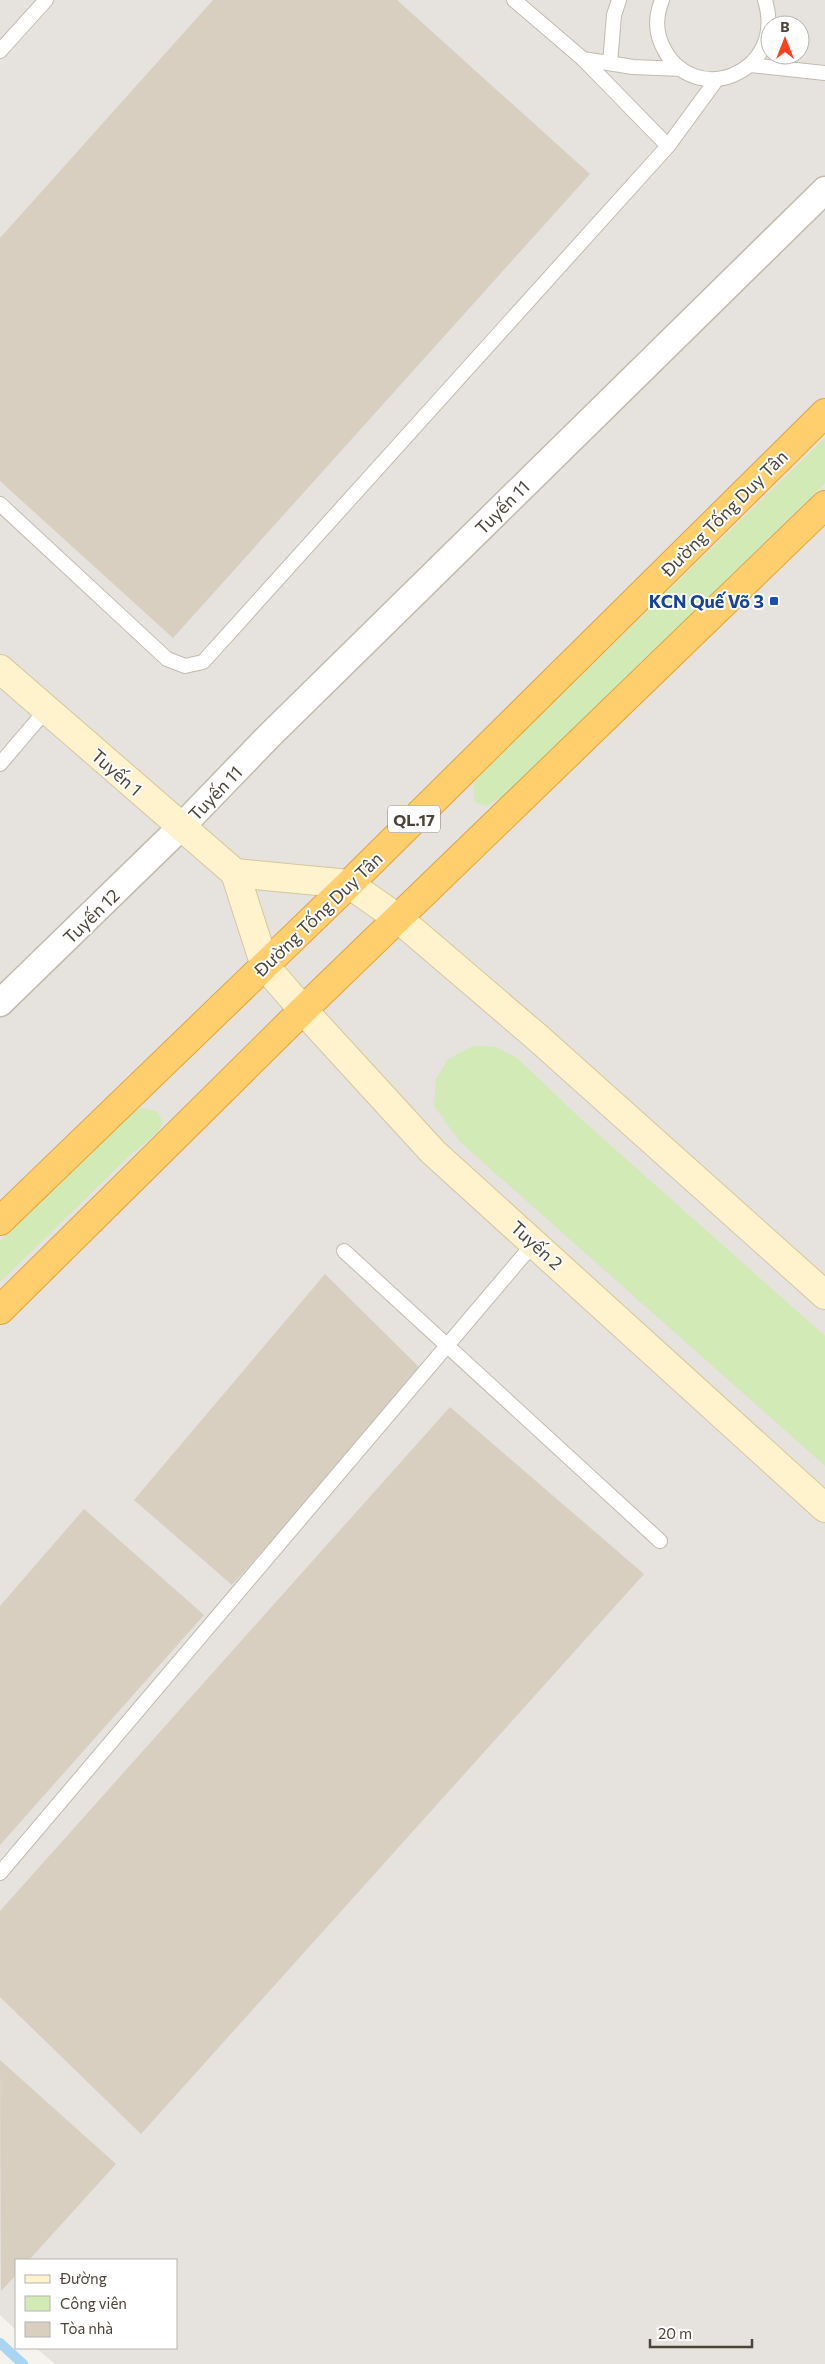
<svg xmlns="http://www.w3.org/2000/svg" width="825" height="2364" font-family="Commissioner,sans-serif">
	<rect width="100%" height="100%" fill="#f6f3ec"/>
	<path fill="#e6e2dd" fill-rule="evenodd" d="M0,0H825V2364H55L36,2348H176V2260H16V2330L0,2315ZM770,25H800V55H770Z"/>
	<g fill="#d2eab5">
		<path d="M825,438V483L506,795L486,806L475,802L473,787L480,774Z"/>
		<path d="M473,1046L496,1047L517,1058L581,1119L825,1336V1466L460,1142L434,1106L436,1079L448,1059Z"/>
		<path d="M140,1108L156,1111L163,1122L157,1133L130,1155L0,1282V1241L124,1120Z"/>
	</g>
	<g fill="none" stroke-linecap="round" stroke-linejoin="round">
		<path stroke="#a9d4f2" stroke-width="10" d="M0,2343L23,2364"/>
	</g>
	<g fill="#d8cfc1">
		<path d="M213,0H397L590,174L173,638L0,481V238Z"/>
		<path d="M325,1274L424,1372L232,1585L134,1500Z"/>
		<path d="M450,1407L644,1574L141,2134L0,1997V1911Z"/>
		<path d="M84,1509L204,1615L0,1845V1606Z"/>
		<path d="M0,2060L116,2164L29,2260H16V2275L1,2291Z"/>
	</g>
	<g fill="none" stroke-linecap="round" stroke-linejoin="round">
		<defs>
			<g id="lane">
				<path d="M662,0C656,15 655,30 662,45C691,110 788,75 765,0"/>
				<path d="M0,51L46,0"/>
				<path d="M583,59L633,67L681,69"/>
				<path d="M610,63L614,15L619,0"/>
				<path d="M750,65L825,73"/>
				<path d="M668,146L717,79"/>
				<path d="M0,504L167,659L185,666L203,662L668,146L583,59L514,0"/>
				<path d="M0,764L46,710"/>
				<path d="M344,1251L660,1541"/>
				<path d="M0,1873L534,1243"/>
			</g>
			<path id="street" d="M0,1003L181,827L270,735L825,190"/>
			<g id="secondary">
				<path d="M0,669L235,873"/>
				<path d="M235,873L265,966L303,1010L433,1152L825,1508"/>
				<path d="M235,873L349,884L399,919L538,1038L825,1295"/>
			</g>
			<g id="highway">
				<path d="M0,1221L349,884L825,413"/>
				<path d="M0,1310L303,1010L825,505"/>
			</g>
		</defs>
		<use href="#lane" stroke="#c2bbae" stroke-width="16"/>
		<use href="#street" stroke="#c2bbae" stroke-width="29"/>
		<use href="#secondary" stroke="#d6c79b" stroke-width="30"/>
		<use href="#highway" stroke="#e0a43c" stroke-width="30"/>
		<use href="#lane" stroke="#fff" stroke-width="14"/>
		<use href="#street" stroke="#fff" stroke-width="26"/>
		<use href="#secondary" stroke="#fff3cd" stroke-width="28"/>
		<use href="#highway" stroke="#ffcf6e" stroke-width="28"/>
	</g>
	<rect fill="#1a4fb4" stroke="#fff" stroke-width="2" x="769" y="596" width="10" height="10" rx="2.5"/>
	<g text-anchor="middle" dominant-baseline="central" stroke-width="4" stroke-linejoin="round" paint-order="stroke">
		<rect fill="#fff" stroke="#817c74" stroke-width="1" x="388" y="805.5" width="52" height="27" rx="4"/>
		<g font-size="16" font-weight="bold" fill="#4b4439">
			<text x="414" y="819">QL.17</text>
		</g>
		<g font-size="18" fill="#4b4439" stroke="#fff">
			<text transform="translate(502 507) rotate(-45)">Tuyến 11</text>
			<text transform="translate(724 513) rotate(-45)">Đường Tống Duy Tân</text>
			<text transform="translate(117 772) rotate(41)">Tuyến 1</text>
			<text transform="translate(215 793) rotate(-46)">Tuyến 11</text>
			<text transform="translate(318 914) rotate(-44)">Đường Tống Duy Tân</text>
			<text transform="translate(91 916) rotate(-44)">Tuyến 12</text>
			<text transform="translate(537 1245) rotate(42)">Tuyến 2</text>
		</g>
		<g font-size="18" font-weight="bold" fill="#164399" stroke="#fff" text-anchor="end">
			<text x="764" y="601">KCN Quế Võ 3</text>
		</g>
	</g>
	<rect x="15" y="2259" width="162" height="90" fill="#ffffff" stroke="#b7b4b0"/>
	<rect x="25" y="2275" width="25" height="8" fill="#fff3cd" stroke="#b7b4b0"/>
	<text x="60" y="2284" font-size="15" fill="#4b4439">Đường</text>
	<rect x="25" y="2296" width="25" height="15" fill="#d2eab5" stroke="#b7b4b0"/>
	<text x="60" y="2309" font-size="15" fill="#4b4439">Công viên</text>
	<rect x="25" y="2322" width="25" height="15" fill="#d8cfc1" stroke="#b7b4b0"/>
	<text x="60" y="2334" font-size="15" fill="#4b4439">Tòa nhà</text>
	<g transform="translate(785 40)"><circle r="24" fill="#ffffff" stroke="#b7b4b0"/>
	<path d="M0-4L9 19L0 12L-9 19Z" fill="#fc3f1d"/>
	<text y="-8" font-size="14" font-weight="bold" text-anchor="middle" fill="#4b4439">B</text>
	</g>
	<path d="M650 2339v8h102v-8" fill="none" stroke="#4b4439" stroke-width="2.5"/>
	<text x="658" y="2339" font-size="15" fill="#4b4439" stroke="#ffffff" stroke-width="4" paint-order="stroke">20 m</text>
</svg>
